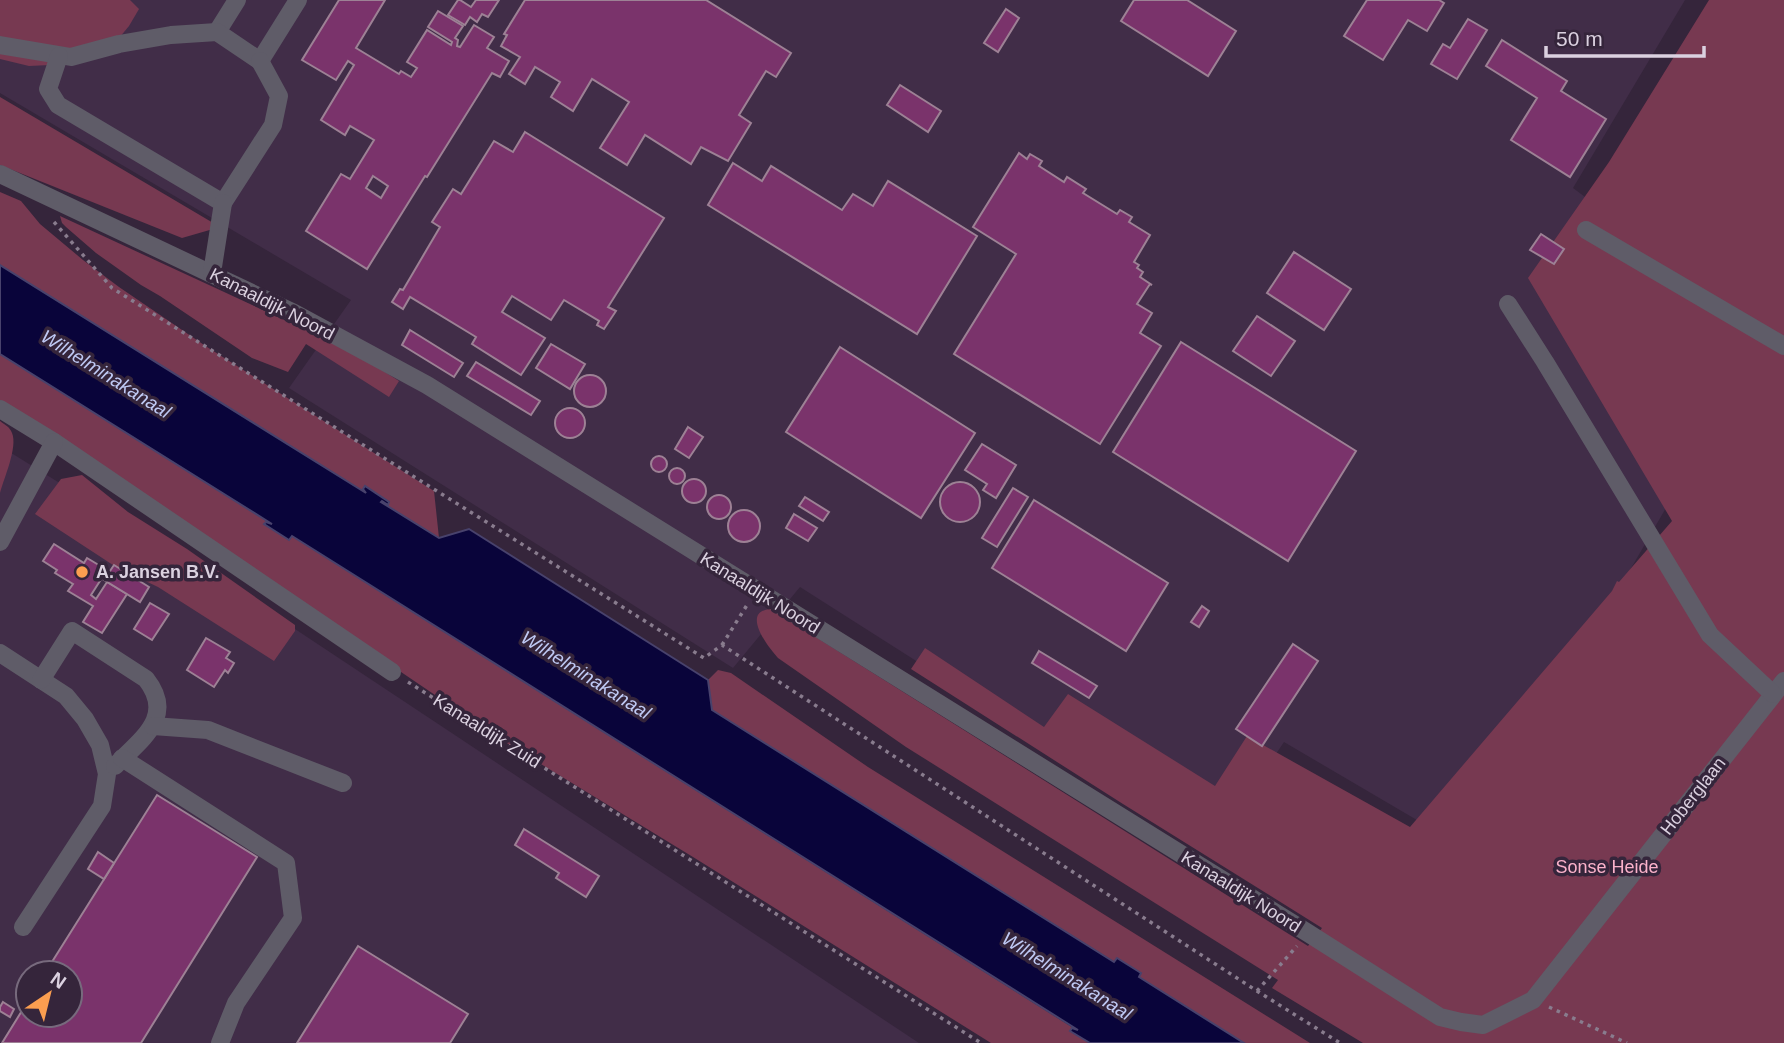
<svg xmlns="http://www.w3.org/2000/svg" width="1784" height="1043" font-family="Helvetica,sans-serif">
	<rect width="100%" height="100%" fill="#35253b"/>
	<g fill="#412d48" fill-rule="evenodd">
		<path d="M0,0H1685L1573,188L1585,197L1685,475L1468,850L1284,742L1212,849L800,587L733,668L289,388L351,300L0,93Z"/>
		<path d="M0,446L292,627L919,1043H0ZM28,973H70V1015H28Z"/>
	</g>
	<g fill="#773951">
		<path d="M0,0H130L139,9L129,26L119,38L50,65L29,66L0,59Z"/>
		<path d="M1709,0H1784V1043H1363L1272,988L1278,980L906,747L778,658C768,647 740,611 771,609L1308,946L1322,928L1123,804L911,669L925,648L1044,727L1068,694L1215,786L1247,736L1410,827L1612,591L1617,581L1619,582L1672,521L1528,278L1609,162Z"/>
		<path d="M0,97L220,227L182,238L0,165Z"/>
		<path d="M0,192L21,201L40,224L83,260L119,287L207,347L434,491L439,538L381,502L382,501L367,492L366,493L0,265Z"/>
		<path d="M60,216L306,330L366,360L399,381L389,397L306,344L288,372L252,358L160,296L141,285L96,253L66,227L62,223Z"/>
		<path d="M0,354L272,524H264L287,533L1078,1031H1070L1090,1043H991L693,857L500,739L2,402L0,400Z"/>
		<path d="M0,421C5,425 10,427 12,433C18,447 4,478 0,493Z"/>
		<path d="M82,475L128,512L187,549L295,625V631L274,661L158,587L116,567L35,514L61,479Z"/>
		<path d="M718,670L731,673L868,767L1310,1043H1244L1133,973H1141L1117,958L1118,964L712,710L708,680Z"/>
	</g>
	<path fill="#09043a" stroke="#48426c" stroke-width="2" d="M0,265L366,493L363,489L365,486L389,502L388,505L382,501L381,502L439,538L469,529L708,680L712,710L1114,962L1117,958L1141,973L1139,977L1244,1043H1090L1070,1031L1072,1028L1078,1030L292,536L289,540L264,524L266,522L272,524L0,354Z"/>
	<g fill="#7a336b" stroke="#9d8195" stroke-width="2" fill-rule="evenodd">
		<path d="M339,0H385L356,48L399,74L401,71L411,77L417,68L407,62L427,30L451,45L452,42L428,27L438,11L463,26L455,38L458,40L457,46L460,47L474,25L494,37L487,48L509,61L500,77L492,73L427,177L425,176L367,269L306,231L341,174L350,179L374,140L350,126L345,135L321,120L354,65L348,61L336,80L302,60ZM373,176L388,186L381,198L366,188Z"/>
		<path d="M458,0H460L471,7L476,0H499L488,17L482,14L477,22L470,17L465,25L448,15Z"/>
		<path d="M525,0H706L791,53L776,77L766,71L739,115L751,123L728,161L701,147L691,164L645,135L627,165L600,148L629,102L592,79L573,111L551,97L560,82L535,67L525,84L509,74L520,57L501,46L507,35L504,34Z"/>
		<path d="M1134,0H1187L1236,31L1208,76L1121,21Z"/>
		<path d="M1367,0H1439L1444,3L1427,31L1408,20L1383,60L1344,36Z"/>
		<path d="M1006,9L1019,18L998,52L984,43Z"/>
		<path d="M1468,19L1487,30L1457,79L1431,64L1443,44L1450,48Z"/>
		<path d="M1502,40L1567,81L1561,91L1606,119L1570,177L1511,140L1537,98L1486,66Z"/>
		<path d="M900,85L941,111L928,132L887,105Z"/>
		<path d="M525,132L664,218L608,307L616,311L604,329L597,325L599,321L564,300L551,320L512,296L502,312L545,338L521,375L472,344L476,337L410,297L403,309L392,302L400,289L403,290L440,227L432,222L453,189L461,194L494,141L513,152Z"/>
		<path d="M1019,153L1027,159L1030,154L1042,161L1039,166L1064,182L1067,177L1086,189L1083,193L1117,214L1120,210L1132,217L1129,222L1150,235L1134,262L1139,265L1137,268L1143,272L1140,277L1152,285L1150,284L1137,304L1152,313L1140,333L1161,346L1100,444L954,354L1016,254L973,227Z"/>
		<path d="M733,163L762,181L771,166L842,210L853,194L873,206L888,181L977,236L917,334L708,205Z"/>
		<path d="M1541,234L1564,249L1554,264L1530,250Z"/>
		<path d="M1294,252L1351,289L1324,330L1267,293Z"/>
		<path d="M1257,316L1295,341L1271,376L1233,351Z"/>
		<path d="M410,330L463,363L454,377L402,345Z"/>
		<path d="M1181,342L1356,451L1288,561L1113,452Z"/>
		<path d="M551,344L585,364L570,389L536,368Z"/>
		<path d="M840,347L975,433L921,518L786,432Z"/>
		<path d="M476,362L540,401L531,415L467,376Z"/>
		<circle cx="590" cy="391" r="16"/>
		<circle cx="570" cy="423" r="15"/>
		<path d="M688,427L703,437L689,458L675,449Z"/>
		<path d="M982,444L1016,465L996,498L983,490L987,484L965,470Z"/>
		<circle cx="659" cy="464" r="8"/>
		<circle cx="677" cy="476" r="8"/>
		<circle cx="694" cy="491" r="12"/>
		<circle cx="960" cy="502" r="20"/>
		<path d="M1013,488L1028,497L997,547L982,538Z"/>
		<circle cx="719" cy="507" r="12"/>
		<path d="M805,497L829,512L823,521L799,506Z"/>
		<path d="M1034,500L1168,583L1126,651L992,568Z"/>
		<circle cx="744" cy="526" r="16"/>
		<path d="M794,514L817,528L808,541L786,528Z"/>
		<path d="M54,544L84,563L87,558L107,570L91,595L96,599L107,582L127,594L102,633L83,622L93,606L68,591L73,584L55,573L57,570L43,561Z"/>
		<path d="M114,565L149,587L140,602L104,580Z"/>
		<path d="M150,603L169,614L152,640L134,629Z"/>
		<path d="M1202,606L1209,611L1199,627L1191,622Z"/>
		<path d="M206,638L230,652L226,658L234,663L228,673L225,670L214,687L187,670Z"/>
		<path d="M1293,644L1318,661L1262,746L1236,729Z"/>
		<path d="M1039,651L1097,686L1089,698L1032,663Z"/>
		<path d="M157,795L257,857L141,1043H2L28,1001V1015H70V973H45Z"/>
		<path d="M524,829L599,876L586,897L556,878L559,873L515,845Z"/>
		<path d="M98,852L114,863L104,879L88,869Z"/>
		<path d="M358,946L468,1014L450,1043H297Z"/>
		<path d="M3,1002L14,1009L10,1017L0,1011V1007Z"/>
	</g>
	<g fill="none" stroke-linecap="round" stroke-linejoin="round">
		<g stroke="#897c8e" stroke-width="3.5" stroke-dasharray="3.5 5" stroke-linecap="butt">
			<path d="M54,222L112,288L704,658L722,645L1257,991L1340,1043"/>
			<path d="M722,645L747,605"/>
			<path d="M408,682L981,1043"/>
			<path d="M1257,991L1297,946"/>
			<path d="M1549,1007L1627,1043"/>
		</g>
		<g stroke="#5f5c68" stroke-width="18">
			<path d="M217,32L237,0"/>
			<path d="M0,45L71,57L119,44L171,35L217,32L260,61L298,0"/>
			<path d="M59,56L48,89L58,105L223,203L273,125L279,96L260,61"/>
			<path d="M0,174L294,313L427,385L1308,933L1440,1017L1461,1022L1483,1025L1533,1000L1784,681"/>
			<path d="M1586,230L1784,346"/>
			<path d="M212,273L223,203"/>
			<path d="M1508,304L1545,362L1710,635L1773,694"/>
			<path d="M0,409L54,442L392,672"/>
			<path d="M0,542L54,442"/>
			<path d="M0,653L66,696L85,719L100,745L107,774L102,806L23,927"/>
			<path d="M41,680L72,631L146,679C176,717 141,739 115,766"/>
			<path d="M153,726L208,730L343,783"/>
			<path d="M122,758L286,863L293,918L236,1003L220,1043"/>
		</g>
	</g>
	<circle fill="#fb9e50" stroke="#35253b" stroke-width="2.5" cx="82" cy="572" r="7"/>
	<g text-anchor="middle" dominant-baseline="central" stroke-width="7" stroke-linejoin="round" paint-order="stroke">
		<g font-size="18" fill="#dbd1e0" stroke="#35253b">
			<text transform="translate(272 304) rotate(27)">Kanaaldijk Noord</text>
			<text transform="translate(760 593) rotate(32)">Kanaaldijk Noord</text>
			<text transform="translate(487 731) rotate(32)">Kanaaldijk Zuid</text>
			<text transform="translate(1693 796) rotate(-52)">Hoberglaan</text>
			<text transform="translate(1241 892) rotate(32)">Kanaaldijk Noord</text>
		</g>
		<g font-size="18" font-weight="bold" fill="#dbd1e0" stroke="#35253b" text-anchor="start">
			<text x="96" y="572">A. Jansen B.V.</text>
		</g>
		<g font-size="18" fill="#fbb2cb" stroke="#35253b">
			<text x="1607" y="867">Sonse Heide</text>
		</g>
		<g font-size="19" font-style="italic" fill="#bfc9f4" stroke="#35253b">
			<text transform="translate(106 374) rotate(32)">Wilhelminakanaal</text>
			<text transform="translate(586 675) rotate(32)">Wilhelminakanaal</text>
			<text transform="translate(1067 976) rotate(32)">Wilhelminakanaal</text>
		</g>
	</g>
	<g transform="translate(49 994) rotate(35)"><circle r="33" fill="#35253b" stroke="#776a7d" stroke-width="2"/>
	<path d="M0-5L12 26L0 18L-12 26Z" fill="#fb9e50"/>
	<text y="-10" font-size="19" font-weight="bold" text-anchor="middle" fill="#dbd1e0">N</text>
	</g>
	<path d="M1546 46v10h158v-10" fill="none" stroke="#dbd1e0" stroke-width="3.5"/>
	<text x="1556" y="46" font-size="21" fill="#dbd1e0" stroke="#35253b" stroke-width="5" paint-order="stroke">50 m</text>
</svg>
